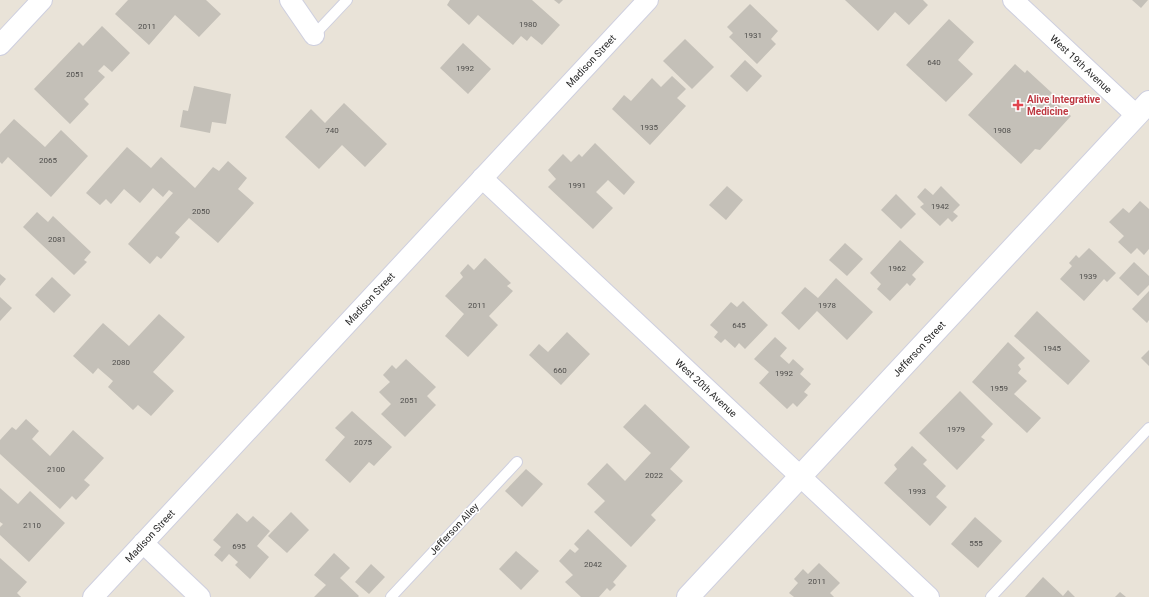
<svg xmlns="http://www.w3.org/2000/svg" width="1149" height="597" font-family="Roboto,sans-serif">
	<rect width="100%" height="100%" fill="#e9e3d8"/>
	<g fill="#c4c0b8">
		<path d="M128,0H206L221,14L199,37L175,15L149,45L115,14Z"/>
		<path d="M450,0H532L560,25L542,45L531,36L527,41L521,36L513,45L478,15L469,25L447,5Z"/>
		<path d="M554,0H563L559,4Z"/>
		<path d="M845,0H923L928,5L909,25L895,12L878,31Z"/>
		<path d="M1132,0H1148L1141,8Z"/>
		<path d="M750,4L778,31L771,39L776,44L757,64L729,37L733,33L727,27Z"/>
		<path d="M949,19L974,42L958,60L973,74L946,102L906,65Z"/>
		<path d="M102,26L130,53L112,72L104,65L98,71L105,77L84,99L89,104L70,124L34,89L79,42L83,46Z"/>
		<path d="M685,39L714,67L692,89L663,61Z"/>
		<path d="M463,43L491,69L468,94L440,68Z"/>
		<path d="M745,60L762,76L747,92L730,76Z"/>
		<path d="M1015,64L1025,73L1027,70L1052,93L1049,96L1071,116L1040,150L1035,149L1021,164L968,115Z"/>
		<path d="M672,76L686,89L677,98L686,106L650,145L612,109L624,95L631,101L652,78L661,87Z"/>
		<path d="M194,86L231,94L226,124L212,122L210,133L180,127L183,110L188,111Z"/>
		<path d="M344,103L387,144L365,167L342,145L319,169L285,137L311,109L325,123Z"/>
		<path d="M14,119L45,147L61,130L88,156L51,197L8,157L2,164L0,162V134Z"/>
		<path d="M595,143L635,182L624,195L608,180L596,192L613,208L593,229L548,187L556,179L548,170L563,154L571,162L579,154L582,157Z"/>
		<path d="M127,147L151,168L161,157L195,188L213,167L219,171L228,161L247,178L238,189L254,203L218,243L189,218L175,233L180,237L161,259L157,256L150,264L128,244L173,193L169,190L163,197L153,188L140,203L124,189L111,204L106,199L100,205L86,193Z"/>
		<path d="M727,186L743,200L726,220L709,205Z"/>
		<path d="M941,186L960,205L953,212L958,216L952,222L948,218L940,226L920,207L924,204L917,197L925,188L933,195Z"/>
		<path d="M896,194L916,214L901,229L881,210Z"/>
		<path d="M1140,201L1149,209V249L1144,255L1137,248L1131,254L1118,242L1124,236L1109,222L1123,208L1129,213Z"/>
		<path d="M37,212L48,222L53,216L91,252L84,260L87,262L74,275L23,227Z"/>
		<path d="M900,240L924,262L912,275L916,279L910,286L907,283L890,301L877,289L881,284L870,273Z"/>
		<path d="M845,243L863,259L847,276L829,260Z"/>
		<path d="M1089,248L1116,273L1107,282L1104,279L1084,301L1060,279L1072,266L1069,263L1076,255L1079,258Z"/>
		<path d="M485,258L511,283L507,286L513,291L489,316L498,325L468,357L445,336L464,314L445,296L463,277L460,273L468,264L474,270Z"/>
		<path d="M1134,262L1149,276V285L1138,296L1119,278Z"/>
		<path d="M0,274L6,279L0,286Z"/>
		<path d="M52,277L71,295L54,313L35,295Z"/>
		<path d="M836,278L873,312L847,340L817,311L799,330L781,313L805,287L818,298Z"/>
		<path d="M1149,291V320L1147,323L1132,309Z"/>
		<path d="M0,297L12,308L0,321Z"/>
		<path d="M743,301L768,325L745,349L739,343L735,348L725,339L721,343L714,337L718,332L710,325L731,302L737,307Z"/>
		<path d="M1037,311L1090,361L1068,385L1014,336Z"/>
		<path d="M159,314L185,337L153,372L174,391L151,416L138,405L133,410L108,387L113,381L98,368L93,374L73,356L103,323L129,346Z"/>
		<path d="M567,332L590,354L561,385L529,355L539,344L548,352Z"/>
		<path d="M775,337L787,348L780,356L789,364L793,359L804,369L800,374L811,384L804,392L808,395L797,407L793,403L787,409L759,383L769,372L754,359Z"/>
		<path d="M1008,342L1025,358L1018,365L1021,369L1018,373L1027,381L1014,394L1041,418L1027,433L972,382Z"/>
		<path d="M1149,350V366L1141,358Z"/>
		<path d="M406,359L436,387L427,396L436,405L405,437L381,414L391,404L379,392L390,382L383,375L392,365L396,369Z"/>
		<path d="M960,391L993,424L981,437L985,440L957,470L919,433Z"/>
		<path d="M645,404L690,447L670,469L683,481L651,515L656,520L631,547L594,512L605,501L587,484L607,463L625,481L651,453L623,427Z"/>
		<path d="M352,411L392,447L374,466L369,462L350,483L325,460L345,437L335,428Z"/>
		<path d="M26,419L39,431L32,439L50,456L73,430L104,458L84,480L90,485L76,500L72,496L60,509L0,454V440L12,427L16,430Z"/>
		<path d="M912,446L927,460L923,464L946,486L936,497L947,507L930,526L884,483L897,469L894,465Z"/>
		<path d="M526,469L543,484L522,507L505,491Z"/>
		<path d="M0,488L18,504L30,491L65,523L29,562L0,535V527L3,524L0,522Z"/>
		<path d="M291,512L309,530L287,553L268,536Z"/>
		<path d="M237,513L247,522L253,516L270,531L257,546L269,557L250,579L235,565L238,562L229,554L222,562L214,555L221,547L213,540Z"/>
		<path d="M975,517L1002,541L978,568L951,544Z"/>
		<path d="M588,529L627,566L613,582L616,585L610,591L607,588L599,597H581L565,582L573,575L559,561L570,549L575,553L579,549L574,544Z"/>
		<path d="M516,551L539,571L521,590L499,569Z"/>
		<path d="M334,553L350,568L340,578L359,596L358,597H314L326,585L314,575Z"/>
		<path d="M0,558L27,582L17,593L21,597H0Z"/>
		<path d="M819,563L840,583L830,593L834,597H794L789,593L798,583L794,579L803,569L808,574Z"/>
		<path d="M371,564L385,577L369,594L355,582Z"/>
		<path d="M1043,577L1063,596L1068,590L1075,597H1025Z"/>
		<path d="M1120,592L1126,597H1115Z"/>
	</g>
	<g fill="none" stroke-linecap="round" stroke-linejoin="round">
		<defs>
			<g id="service">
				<path d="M314,35L347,0"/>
				<path d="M391,597L517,462"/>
				<path d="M991,597L1149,428"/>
			</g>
			<g id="minor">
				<path d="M290,0L314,35"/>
				<path d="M1013,0L1136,115"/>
				<path d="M0,45L42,0"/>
				<path d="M482,178L929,597"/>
				<path d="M143,543L200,597"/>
				<path d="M93,597L648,0"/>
			</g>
			<path id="tertiary" d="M688,597L1149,102"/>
		</defs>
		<use href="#service" stroke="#cecfdf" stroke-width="12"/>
		<use href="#minor" stroke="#cecfdf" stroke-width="22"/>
		<use href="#tertiary" stroke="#cecfdf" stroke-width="24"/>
		<use href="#service" stroke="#fff" stroke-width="10"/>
		<use href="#minor" stroke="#fff" stroke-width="20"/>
		<use href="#tertiary" stroke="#fff" stroke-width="22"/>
	</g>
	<path fill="#e0444e" stroke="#fff" stroke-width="1.5" d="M1016 99h4v4h4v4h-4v4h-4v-4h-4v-4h4z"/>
	<g text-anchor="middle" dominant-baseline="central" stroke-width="3" stroke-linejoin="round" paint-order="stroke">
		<g font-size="8" fill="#4e4d4b">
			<text x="528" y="24">1980</text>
			<text x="147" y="26">2011</text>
			<text x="753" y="35">1931</text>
			<text x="934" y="62">640</text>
			<text x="465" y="68">1992</text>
			<text x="75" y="74">2051</text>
			<text x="649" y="127">1935</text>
			<text x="332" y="130">740</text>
			<text x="1002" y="130">1908</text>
			<text x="48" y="160">2065</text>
			<text x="577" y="185">1991</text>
			<text x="940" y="206">1942</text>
			<text x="201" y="211">2050</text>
			<text x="57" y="239">2081</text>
			<text x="897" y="268">1962</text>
			<text x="1088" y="276">1939</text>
			<text x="477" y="305">2011</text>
			<text x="827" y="305">1978</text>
			<text x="739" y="325">645</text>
			<text x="1052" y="348">1945</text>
			<text x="121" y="362">2080</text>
			<text x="560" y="370">660</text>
			<text x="784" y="373">1992</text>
			<text x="999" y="388">1959</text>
			<text x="409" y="400">2051</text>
			<text x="956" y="429">1979</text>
			<text x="363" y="442">2075</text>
			<text x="56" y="469">2100</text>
			<text x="654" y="475">2022</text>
			<text x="917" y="491">1993</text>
			<text x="32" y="525">2110</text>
			<text x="976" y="543">555</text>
			<text x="239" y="546">695</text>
			<text x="593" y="564">2042</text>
			<text x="817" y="581">2011</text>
		</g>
		<g font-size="10" fill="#272727" stroke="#fff">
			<text transform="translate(591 61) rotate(-47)">Madison Street</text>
			<text transform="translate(1081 64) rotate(43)">West 19th Avenue</text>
			<text transform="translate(370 299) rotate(-47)">Madison Street</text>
			<text transform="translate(919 349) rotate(-47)">Jefferson Street</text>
			<text transform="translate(706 388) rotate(43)">West 20th Avenue</text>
			<text transform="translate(454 529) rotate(-47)">Jefferson Alley</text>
			<text transform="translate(150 536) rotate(-47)">Madison Street</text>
		</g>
		<g font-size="10" font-weight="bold" fill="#be3a42" stroke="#fff" text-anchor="start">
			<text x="1027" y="99">Alive Integrative<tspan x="1027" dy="12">Medicine</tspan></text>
		</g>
	</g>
</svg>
